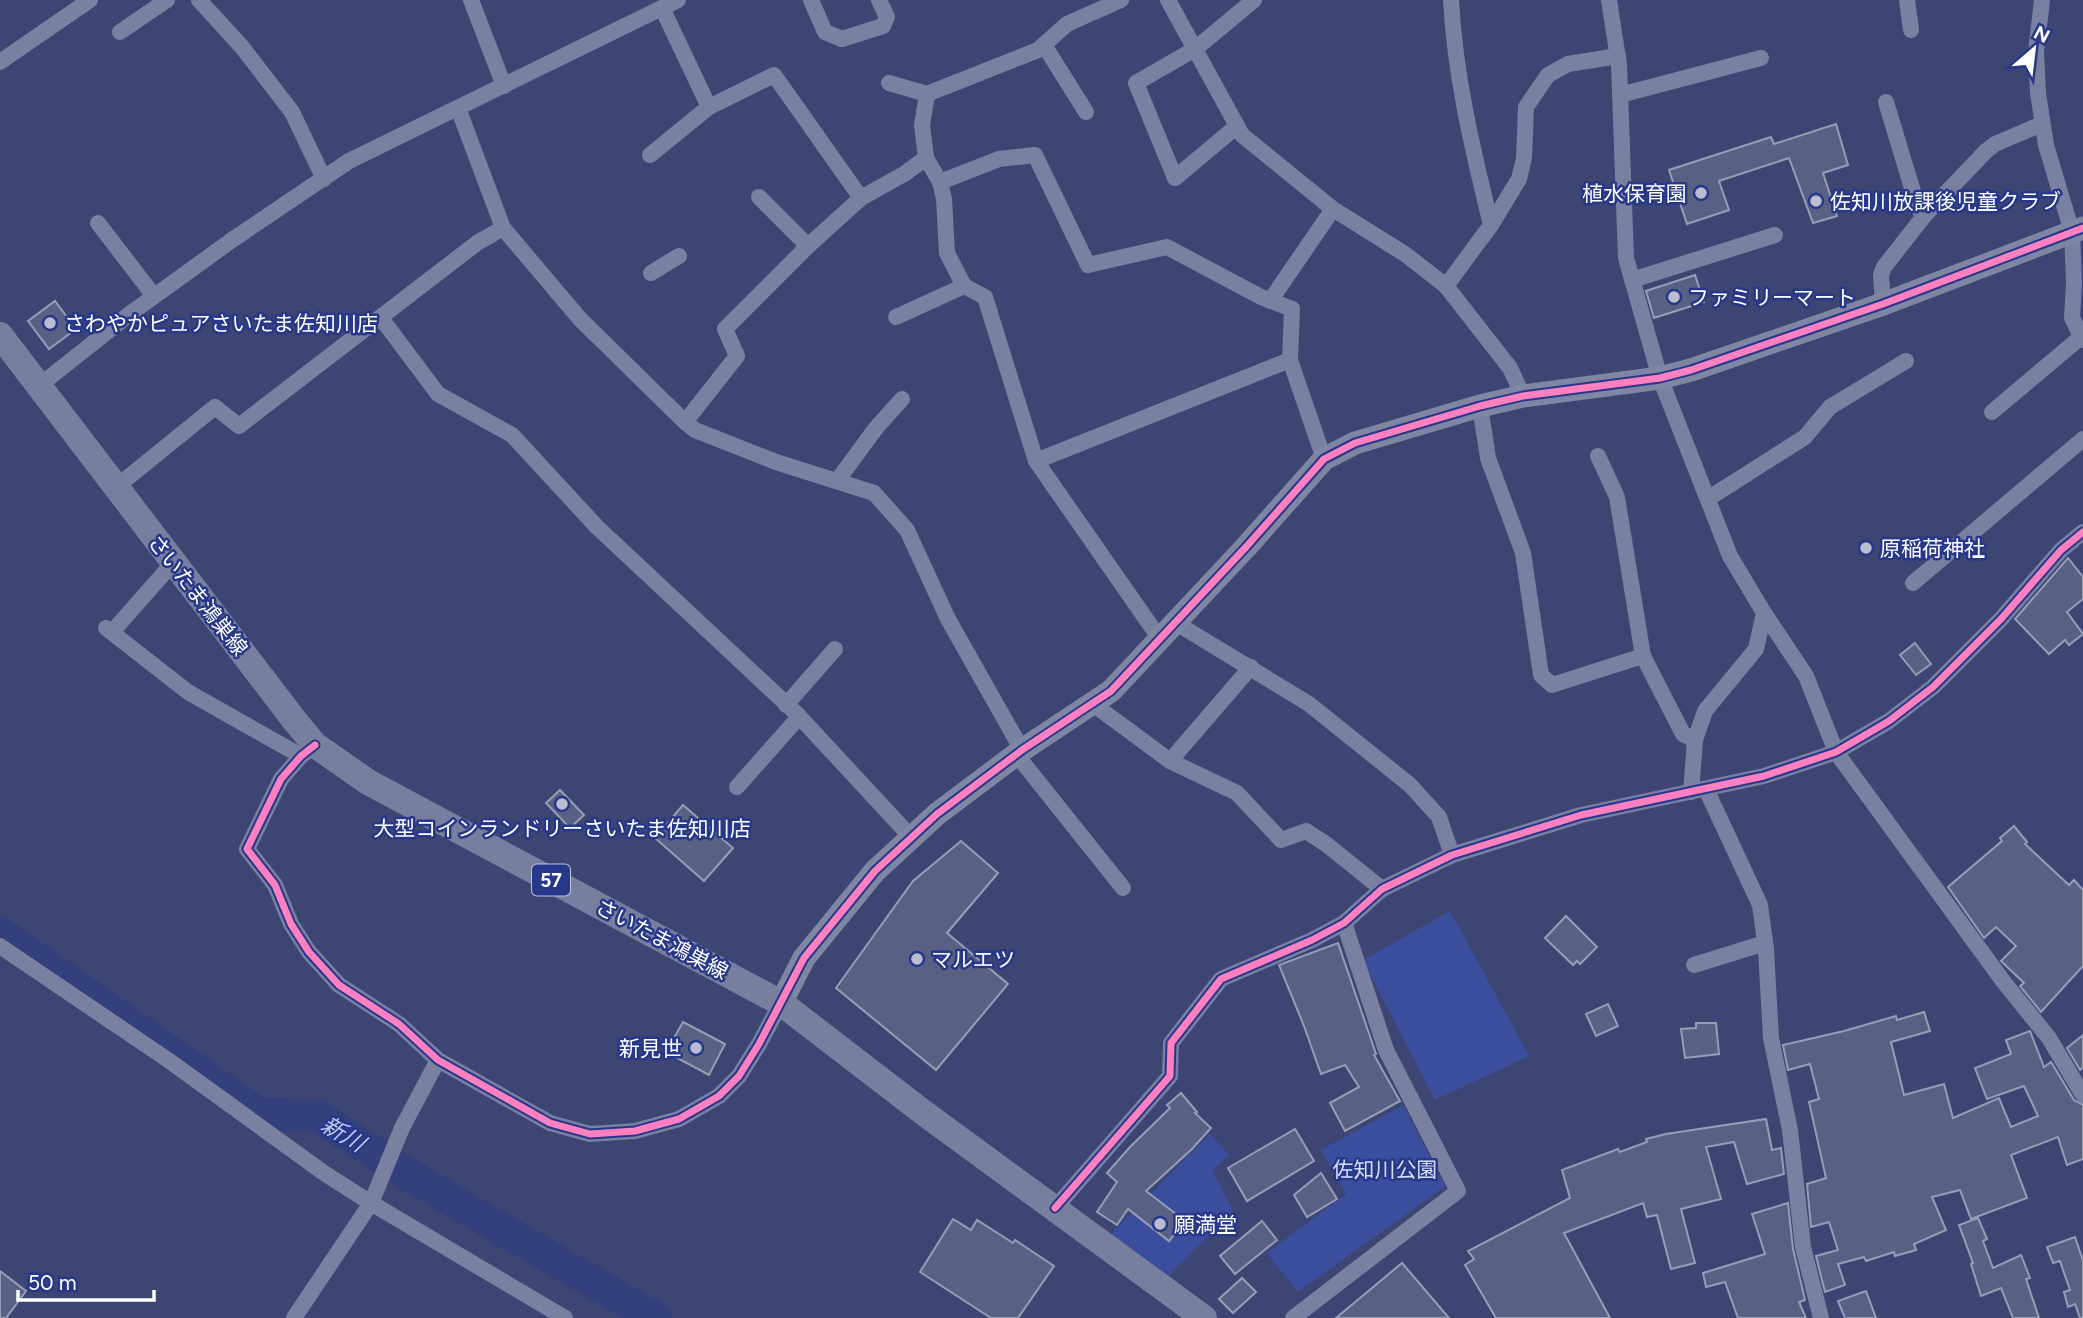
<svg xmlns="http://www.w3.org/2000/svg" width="2083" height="1318" font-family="Figtree,'Noto Sans JP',sans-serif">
	<rect width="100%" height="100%" fill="#3d4673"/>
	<g fill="#3b4e9e">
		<path d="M1450,911L1529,1056L1435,1100L1363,960Z"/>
		<path d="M1403,1105L1445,1186L1298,1292L1267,1253L1346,1194L1321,1150Z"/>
		<path d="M1210,1134L1229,1155L1212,1170L1233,1211L1165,1279L1108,1237Z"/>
	</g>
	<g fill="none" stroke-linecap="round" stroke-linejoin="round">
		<path stroke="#33407b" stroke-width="33" d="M0,933L259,1114L317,1116L419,1181L655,1318"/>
	</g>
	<g fill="#586083" stroke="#989db6" stroke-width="2">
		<path d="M1836,124L1848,165L1823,173L1837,216L1813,223L1789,158L1719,181L1729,210L1687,224L1669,170L1771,137L1774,144Z"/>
		<path d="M1695,275L1704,302L1654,318L1646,291Z"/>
		<path d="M55,301L76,329L49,349L28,321Z"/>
		<path d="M2068,558L2083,577V599L2067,612L2083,634L2069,645L2065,640L2049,654L2015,619Z"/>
		<path d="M1915,643L1931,664L1916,675L1900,655Z"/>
		<path d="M560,790L584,815L570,828L546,803Z"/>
		<path d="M683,805L733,848L704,881L655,838Z"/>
		<path d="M2014,826L2027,842L2025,844L2069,885L2074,880L2083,890V966L2041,1012L2020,986L2024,983L2001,961L2016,946L1996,927L1984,938L1948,887L2002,841L2000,838Z"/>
		<path d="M961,841L998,873L947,933L1008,984L936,1070L836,988L913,881Z"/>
		<path d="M1566,916L1597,947L1580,964L1577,961L1573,965L1545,938Z"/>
		<path d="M1338,943L1376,1054L1374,1055L1400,1101L1345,1131L1330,1103L1359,1087L1345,1065L1321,1074L1304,1026L1279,965Z"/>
		<path d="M1608,1004L1618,1026L1596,1036L1586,1014Z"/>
		<path d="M1924,1012L1930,1031L1891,1042L1904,1095L1944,1084L1953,1118L1999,1098L2011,1127L2038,1116L2024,1086L1987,1099L1975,1068L2011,1054L2006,1040L2030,1031L2044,1067L2051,1062L2074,1100L2083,1105V1159L2067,1165L2058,1137L2011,1155L2027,1198L1971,1219L1960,1190L1932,1197L1946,1230L1914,1244L1916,1250L1895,1256L1894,1252L1866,1261L1864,1257L1838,1264L1845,1285L1825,1292L1816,1256L1838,1250L1829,1222L1811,1227L1807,1184L1826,1178L1809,1102L1819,1099L1810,1064L1788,1070L1783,1045L1844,1031L1896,1016L1897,1020Z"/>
		<path d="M683,1022L725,1044L709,1075L666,1052Z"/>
		<path d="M1696,1023H1716L1719,1054L1685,1058L1681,1029L1696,1028Z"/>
		<path d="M2083,1035V1067L2080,1070L2067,1048Z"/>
		<path d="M1181,1093L1197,1112L1195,1113L1211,1128L1192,1149L1146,1191L1185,1221L1169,1241L1128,1209L1117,1225L1097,1212L1117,1182L1107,1173L1130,1147L1170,1108L1167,1105Z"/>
		<path d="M1766,1119L1772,1150L1781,1148L1784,1174L1747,1184L1734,1142L1706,1147L1721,1199L1681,1209L1695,1263L1671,1269L1657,1215L1647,1217L1643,1203L1564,1233L1610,1318H1496L1465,1265L1474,1259L1468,1251L1570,1198L1562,1170L1618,1149L1620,1152L1647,1142L1646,1139L1666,1134Z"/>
		<path d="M1295,1129L1314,1161L1247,1201L1228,1168Z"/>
		<path d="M1321,1173L1337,1199L1307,1217L1294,1195Z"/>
		<path d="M1788,1203L1793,1249L1805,1300L1799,1302L1806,1318H1738L1725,1282L1706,1287L1703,1273L1765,1254L1752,1214Z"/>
		<path d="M1978,1218L1987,1239L1983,1241L1993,1268L2021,1255L2030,1278L2026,1279L2039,1318H2013L2001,1288L1981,1296L1971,1264L1973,1263L1959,1225Z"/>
		<path d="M953,1219L971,1230L977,1220L1013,1243L1015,1240L1054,1266L1018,1318H991L920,1272Z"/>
		<path d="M1262,1221L1277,1240L1235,1274L1220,1256Z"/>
		<path d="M2075,1237L2083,1261V1318H2080L2075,1304L2068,1307L2064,1292L2070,1290L2060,1261L2053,1263L2047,1247Z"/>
		<path d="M1402,1263L1449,1318H1336Z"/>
		<path d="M0,1271L26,1291L6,1318H0Z"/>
		<path d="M1242,1278L1256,1292L1233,1313L1219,1299Z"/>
		<path d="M1866,1291L1876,1318H1845L1838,1301Z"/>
	</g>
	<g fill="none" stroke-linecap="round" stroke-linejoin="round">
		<g stroke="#7980a0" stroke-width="16">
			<path d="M199,0L242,47L292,112L324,179"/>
			<path d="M471,0L504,86"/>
			<path d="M811,0L825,32L842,39L883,26L887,17L879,0"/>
			<path d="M1168,0L1242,135L1333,209L1405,254L1446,286L1510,368L1523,396"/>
			<path d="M1609,0L1619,65L1626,258L1660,378L1730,556L1764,613L1806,676L1836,752L2003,981L2049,1038L2083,1095"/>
			<path d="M1907,0L1911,30"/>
			<path d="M2042,0L2036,52L2038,93L2046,145L2072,232L2074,282L2072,318L2083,340"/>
			<path d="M662,8L709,107"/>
			<path d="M120,32L167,0"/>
			<path d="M1044,45L1086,112"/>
			<path d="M0,62L90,0"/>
			<path d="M889,83L927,94L1038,50L1067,24L1121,0"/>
			<path d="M927,94L922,125L926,158L940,182L944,199L947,253L964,286L985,297L1036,461L1160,639"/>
			<path d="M1620,95L1761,58"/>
			<path d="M1886,102L1918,208L1924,216"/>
			<path d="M458,108L503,228L580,319L685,422L695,430L776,462L874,493L907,530L948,619L1022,750"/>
			<path d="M1237,126L1175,178L1136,83L1195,49L1254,0"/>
			<path d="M650,155L709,107L774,75L861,198"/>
			<path d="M940,182L999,159L1035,155L1088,265L1167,247L1261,297L1292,309L1290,360L1324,459"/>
			<path d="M759,197L808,246"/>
			<path d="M98,223L154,296"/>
			<path d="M1491,225L1519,179L1524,158L1526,107L1548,75L1568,64L1618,56"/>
			<path d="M651,273L679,256"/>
			<path d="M1632,280L1775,235"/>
			<path d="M1446,286L1491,225C1473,151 1455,77 1451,0"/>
			<path d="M1270,301L1333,209"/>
			<path d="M1883,304L1881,275L1884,267L1924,216L1986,151L1995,144L2042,124"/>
			<path d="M896,317L964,286"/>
			<path d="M381,318L438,394L512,435L597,527L796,713L911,837"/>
			<path d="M40,385L131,313L232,240L349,161L678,0"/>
			<path d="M1480,406L1488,458L1523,553L1541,675L1552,685L1643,656"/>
			<path d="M1992,412L2081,337"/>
			<path d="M685,422L737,356L725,329L808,246L861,198L904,174L926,158"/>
			<path d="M1598,456L1617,497L1643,656L1683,734L1695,740"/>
			<path d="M1036,461L1290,360"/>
			<path d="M837,481L876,428L902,399"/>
			<path d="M115,488L215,407L239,426L477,243L503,228"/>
			<path d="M1709,498L1805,437L1830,407L1906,361"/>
			<path d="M1913,583L2083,439"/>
			<path d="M1176,623L1309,704L1410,785L1439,817L1452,855"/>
			<path d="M106,628L188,692L301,756"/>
			<path d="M112,632L173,563"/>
			<path d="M1093,704L1170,761L1237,793L1281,840L1306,831L1326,844L1382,889"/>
			<path d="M786,705L835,649"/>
			<path d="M315,745L301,756L281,779L247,849L275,885L291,924L309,952L339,985L399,1024L438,1060L550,1123L590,1134L635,1131L679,1119L719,1096L739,1076L759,1044L781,1003"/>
			<path d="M1016,754L1123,888"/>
			<path d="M1170,761L1251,667"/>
			<path d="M737,787L799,717"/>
			<path d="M1706,789L1760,905L1766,949L1771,1038L1790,1130L1803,1247L1821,1318"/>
			<path d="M1691,792L1695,740L1705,711L1756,649L1764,613"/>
			<path d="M0,946L168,1060L324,1173L371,1203L565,1318"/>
			<path d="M1694,965L1765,943"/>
			<path d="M1055,1208L1170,1076L1171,1043L1221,979L1312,940L1344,923L1382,889L1452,855L1581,815L1764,776L1836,752L1889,721L1933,687L2001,619L2061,550L2083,532"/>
			<path d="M294,1318L371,1203L402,1128L438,1060"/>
			<path d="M1293,1318L1458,1191L1386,1050L1344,923"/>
		</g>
		<path stroke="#7f86a3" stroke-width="23" d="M781,1003L804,958L875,871L937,814L1022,750L1111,691L1246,547L1324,459L1355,443L1480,406L1523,396L1660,378L1691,370L1883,304L2083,228"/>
		<path stroke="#787e9e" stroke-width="26" d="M0,335L295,721L315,745L368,782L781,1003L924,1113L1204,1318"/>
		<defs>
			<g id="cycleway">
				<path d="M315,745L301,756L281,779L247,849L275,885L291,924L309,952L339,985L399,1024L438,1060L550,1123L590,1134L635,1131L679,1119L719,1096L739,1076L759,1044L804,958L875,871L937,814L1022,750L1111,691L1246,547L1324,459L1355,443L1480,406L1523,396L1660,378L1691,370L1883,304L2083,228"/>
				<path d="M1055,1208L1170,1076L1171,1043L1221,979L1312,940L1344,923L1382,889L1452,855L1581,815L1764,776L1836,752L1889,721L1933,687L2001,619L2061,550L2083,532"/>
			</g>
		</defs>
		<use href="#cycleway" stroke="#273789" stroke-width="11"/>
		<use href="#cycleway" stroke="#ff80c0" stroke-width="7"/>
	</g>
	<g fill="#bbbece" stroke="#273789" stroke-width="2.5">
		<circle cx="1701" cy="193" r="7"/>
		<circle cx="1816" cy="201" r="7"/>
		<circle cx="1674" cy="297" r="7"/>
		<circle cx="50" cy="323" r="7"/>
		<circle cx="1866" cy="548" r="7"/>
		<circle cx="562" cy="804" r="7"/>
		<circle cx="917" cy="959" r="7"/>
		<circle cx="696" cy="1048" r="7"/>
		<circle cx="1160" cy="1224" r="7"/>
	</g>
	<g text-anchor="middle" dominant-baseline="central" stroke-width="5" stroke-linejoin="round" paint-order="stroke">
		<rect fill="#273789" stroke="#bec3dc" stroke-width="2" x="532" y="864.5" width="38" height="31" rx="5"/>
		<g font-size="19" font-weight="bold" fill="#fff">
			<text x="551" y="880">57</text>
		</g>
		<g font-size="21" fill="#fff" stroke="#273789" text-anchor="start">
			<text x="1687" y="193" text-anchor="end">植水保育園</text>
			<text x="1830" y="201">佐知川放課後児童クラブ</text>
			<text x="1688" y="297">ファミリーマート</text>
			<text x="64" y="323">さわやかピュアさいたま佐知川店</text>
			<text x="1880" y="548">原稲荷神社</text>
			<text x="562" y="828" text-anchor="middle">大型コインランドリーさいたま佐知川店</text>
			<text x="931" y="959">マルエツ</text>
			<text x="682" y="1048" text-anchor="end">新見世</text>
			<text x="1174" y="1224">願満堂</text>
		</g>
		<g font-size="21" fill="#fff" stroke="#273789">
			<text transform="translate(198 595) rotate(52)">さいたま鴻巣線</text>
			<text transform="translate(662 939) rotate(28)">さいたま鴻巣線</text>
		</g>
		<g font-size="21" fill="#d8ddf7" stroke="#273789">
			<text x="1385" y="1169">佐知川公園</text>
		</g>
		<g font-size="23" font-style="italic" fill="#bfc9f0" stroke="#273789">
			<text transform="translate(343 1134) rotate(31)">新川</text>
		</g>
	</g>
	<g transform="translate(2034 49) rotate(28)" stroke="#273789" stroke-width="5" paint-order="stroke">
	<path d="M0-5L12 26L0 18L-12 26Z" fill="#ffffff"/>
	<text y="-10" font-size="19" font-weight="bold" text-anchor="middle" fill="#ffffff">N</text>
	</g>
	<path d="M18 1290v10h136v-10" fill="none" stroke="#ffffff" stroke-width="3.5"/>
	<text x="28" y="1290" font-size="21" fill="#ffffff" stroke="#273789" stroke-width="5" paint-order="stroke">50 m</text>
</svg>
